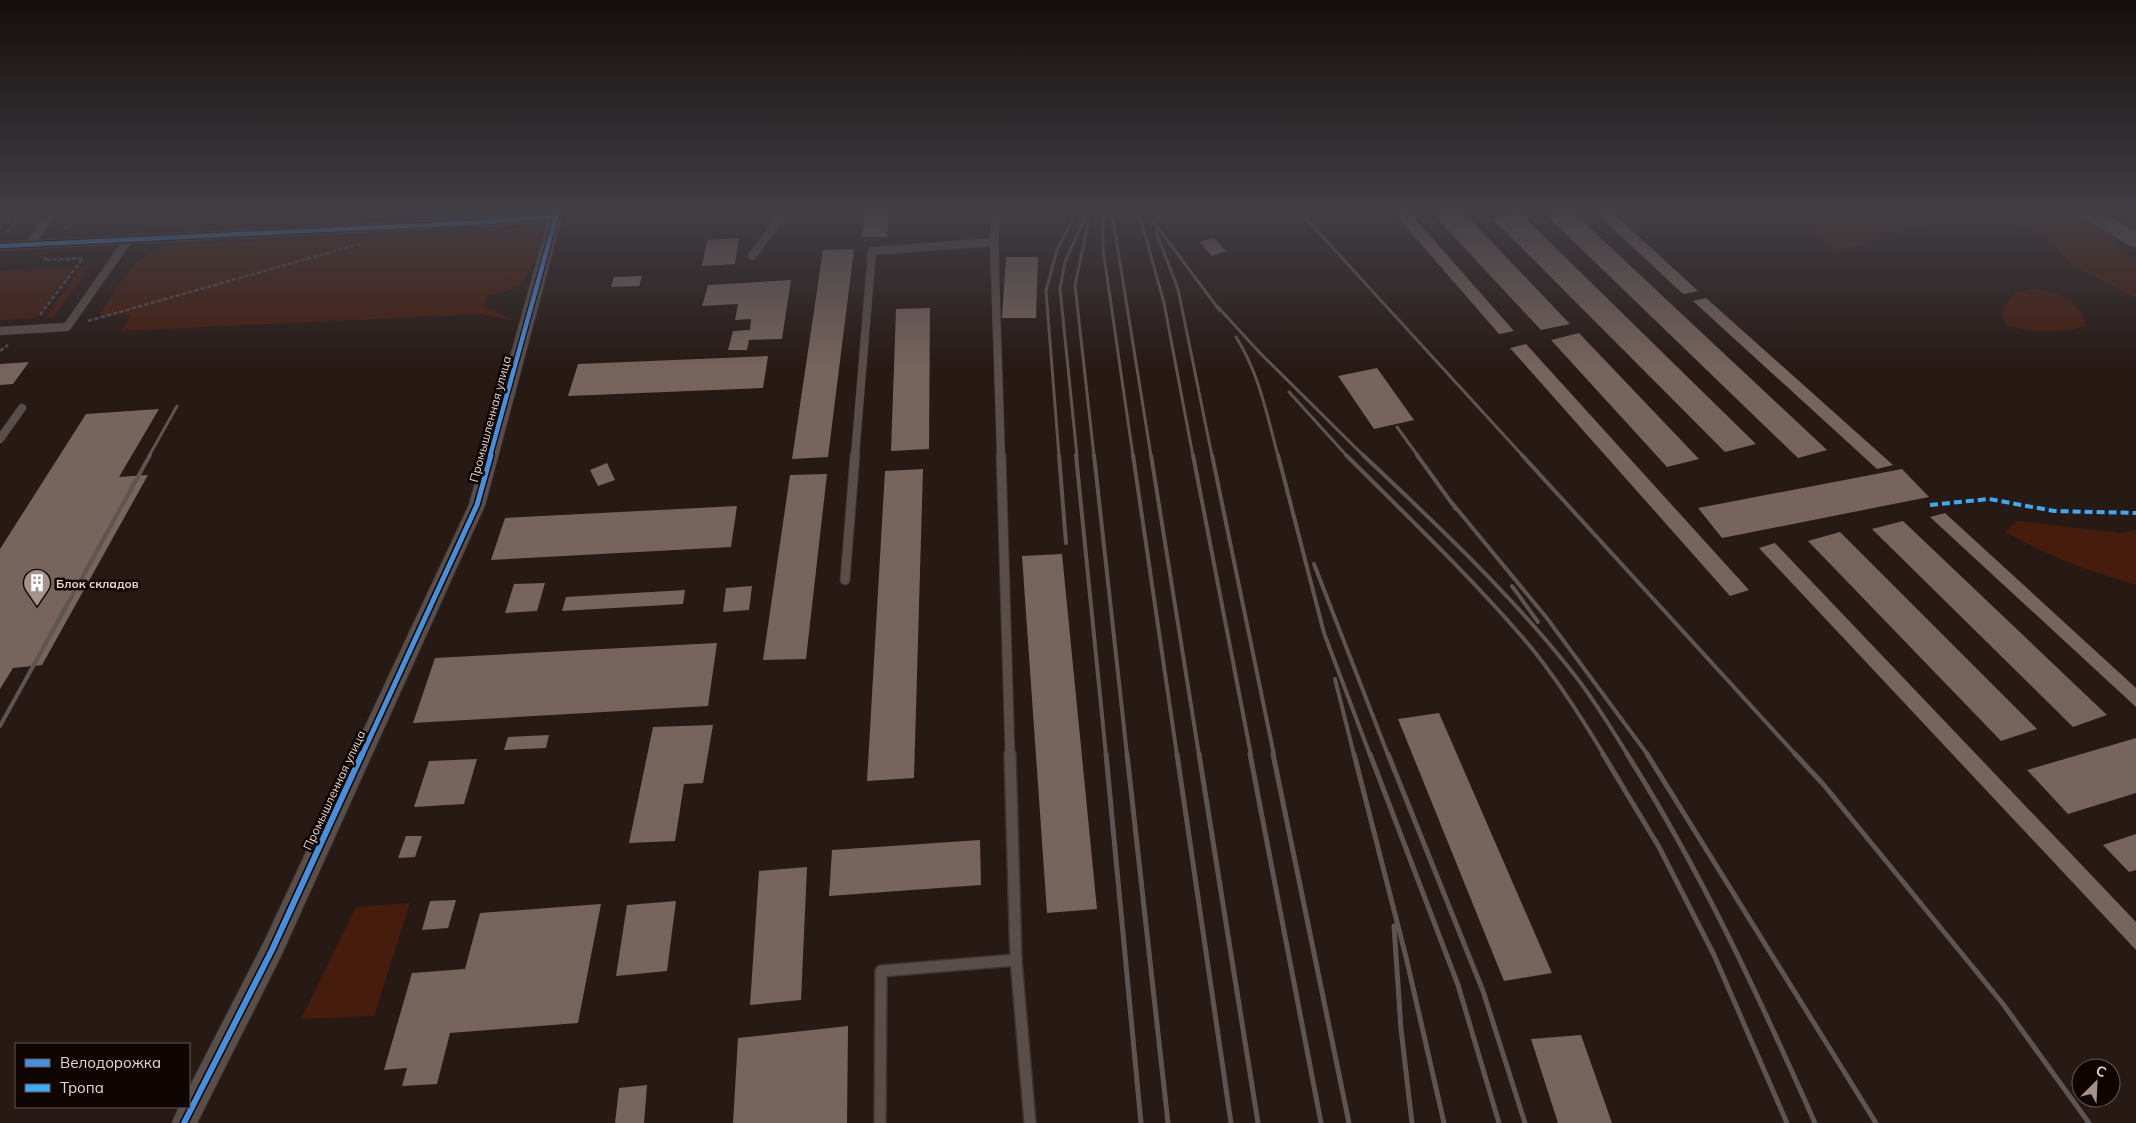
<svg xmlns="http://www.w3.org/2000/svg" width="2136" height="1123" font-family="Mulish,sans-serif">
	<rect width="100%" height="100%" fill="#271914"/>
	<g fill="#461c0d">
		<path d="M152,213H332L321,218L155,226L148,225L146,222Z"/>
		<path d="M355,213H441L434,217H365Z"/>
		<path d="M1848,213H1961L1834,253L1808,227Z"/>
		<path d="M1997,213H2072L2113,238L2130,258L2136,260V298L2070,264L2051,240Z"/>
		<path d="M2100,213H2136V236Z"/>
		<path d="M527,227C536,228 541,228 543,237C530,272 528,290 487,296L484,306L514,321L480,314L121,331L132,315L103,316L100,313C121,284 133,253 171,245Z"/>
		<path d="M90,266L54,317L44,318L81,267Z"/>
		<path d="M74,267L36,318L0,320V271Z"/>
		<path d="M2034,288C2058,294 2079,298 2086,326C2059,335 2033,332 2006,325L2000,313L2015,293Z"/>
		<path d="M2017,521L2121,533L2136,530V585L2085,569L2042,551L2005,532Z"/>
		<path d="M410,903L374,1016L301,1019L356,907Z"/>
	</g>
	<g fill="#77645d">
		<path d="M865,213H889L887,237H862Z"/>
		<path d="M1394,213H1410L1514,331L1499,334Z"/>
		<path d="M1432,213H1464L1570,324L1541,330Z"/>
		<path d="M1514,213H1520L1756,444L1725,452L1492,218Z"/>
		<path d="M1544,213H1574L1827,450L1798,458Z"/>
		<path d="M1596,213H1613L1698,291L1683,294Z"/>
		<path d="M739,238L735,264L702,266L707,240Z"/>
		<path d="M1214,238L1226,251L1212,256L1199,242Z"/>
		<path d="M854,249L828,457L792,459L823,250Z"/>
		<path d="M1006,257H1038L1036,318H1002Z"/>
		<path d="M642,276L639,286L611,287L614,277Z"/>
		<path d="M791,280L782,339L749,340L747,350H728L733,331L750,330L751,319L735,320L738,304L702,306L708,285Z"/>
		<path d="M1706,298L1893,465L1877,469L1693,301Z"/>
		<path d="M930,308L929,449L891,451L896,309Z"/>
		<path d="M1579,333L1699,459L1667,467L1551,340Z"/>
		<path d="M1526,344L1749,590L1730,596L1510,348Z"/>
		<path d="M768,356L763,388L568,396L578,364Z"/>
		<path d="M29,362L13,384L0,385V364Z"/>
		<path d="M1377,368L1414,420L1374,429L1338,376Z"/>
		<path d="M159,409L119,477L148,475L42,665L13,668L0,689V549L86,414Z"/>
		<path d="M607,463L615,480L598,486L590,470Z"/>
		<path d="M923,469L914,778L867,781L885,471Z"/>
		<path d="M1902,469L1929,497L1722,538L1698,508Z"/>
		<path d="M827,474L806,659L763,660L790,475Z"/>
		<path d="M737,506L731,547L491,560L505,518Z"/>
		<path d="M1945,513L2136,688V707L1930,517Z"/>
		<path d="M1903,521L2107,715L2073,727L1872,529Z"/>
		<path d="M1840,532L2037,729L2001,741L1808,541Z"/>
		<path d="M1775,543L2136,922V950L1759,548Z"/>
		<path d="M1062,554L1097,909L1047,913L1022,556Z"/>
		<path d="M545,583L537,611L505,613L514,584Z"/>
		<path d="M752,586L749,610L723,612L726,588Z"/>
		<path d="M685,590L683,604L562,611L566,597Z"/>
		<path d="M717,643L708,706L413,723L435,658Z"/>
		<path d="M1439,713L1552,973L1504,981L1398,719Z"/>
		<path d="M713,725L703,783L684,784L675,841L629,843L653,727Z"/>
		<path d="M549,735L546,748L504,750L508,737Z"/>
		<path d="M2136,738V793L2068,814L2027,770Z"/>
		<path d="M477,759L464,804L414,807L429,761Z"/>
		<path d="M2136,834V870L2129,872L2103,845Z"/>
		<path d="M406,836H422L415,857L398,858Z"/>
		<path d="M980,840L981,885L829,896L832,850Z"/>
		<path d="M807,867L801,1000L750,1005L759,871Z"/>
		<path d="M456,900L448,928L422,930L430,901Z"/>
		<path d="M676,901L667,971L616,976L627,905Z"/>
		<path d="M601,904L578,1023L450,1033L437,1084L402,1086L407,1068L384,1070L412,973L465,969L480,913Z"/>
		<path d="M848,1026L847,1123H733L738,1038Z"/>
		<path d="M1581,1035L1612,1123H1558L1531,1039Z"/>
		<path d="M647,1085L644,1123H615L619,1088Z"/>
	</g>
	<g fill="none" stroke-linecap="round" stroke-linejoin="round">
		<defs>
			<g id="lane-far2">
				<path d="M994,242L1001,456"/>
				<path d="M29,245L52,213"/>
				<path d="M752,256L784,213"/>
				<path d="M0,331L67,327L128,240"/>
				<path d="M0,439L22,408"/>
				<path d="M855,456L872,251L994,242L996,218L999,213"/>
			</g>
			<g id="lane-far1">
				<path d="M1001,455L1010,755"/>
				<path d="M845,580L855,455"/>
			</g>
			<g id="lane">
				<path d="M1016,960L1030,1123"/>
				<path d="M880,1123L881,971L1016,960L1010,754"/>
			</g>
			<path id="street" d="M541,213H563L485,505L280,958L197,1123H172L179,1107H189V1088L264,942L469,505L548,221L486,226L0,250V242L486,218Z"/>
			<path id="primary" d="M2079,213H2104L2136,232V247L2129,245L2082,217Z"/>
		</defs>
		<use href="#lane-far2" stroke="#3f3330" stroke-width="9"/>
		<use href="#lane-far1" stroke="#3f3330" stroke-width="11"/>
		<use href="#lane" stroke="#3f3330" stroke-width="14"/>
		<use href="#street" stroke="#3f3330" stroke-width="2"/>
		<use href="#primary" stroke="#3f3330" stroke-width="2"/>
		<g stroke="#574d4a" stroke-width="2.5" stroke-dasharray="4.5 2" stroke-linecap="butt">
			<path d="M0,218L18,217L6,233"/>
			<path d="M65,229L76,213"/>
			<path d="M40,315L83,258L44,260L46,257"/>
			<path d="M88,321L359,244"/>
			<path d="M0,351L8,345"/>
		</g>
		<use href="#lane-far2" stroke="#594e4a" stroke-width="8"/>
		<use href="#lane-far1" stroke="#594e4a" stroke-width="9"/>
		<use href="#lane" stroke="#594e4a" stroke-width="11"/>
		<use href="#street" fill="#594e4a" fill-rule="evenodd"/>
		<use href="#primary" fill="#645450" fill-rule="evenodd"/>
		<g stroke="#5e5451" stroke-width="3">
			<path d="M1103,213V249L1133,456"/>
			<path d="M1112,213L1151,456"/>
			<path d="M1139,213L1164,303L1193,456"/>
			<path d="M1147,213L1220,311"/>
			<path d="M1301,213L1523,456"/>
			<path d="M1089,219L1075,285L1094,456"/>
			<path d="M1156,232L1178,289L1212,456"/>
			<path d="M1217,306L1260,353L1364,456"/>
			<path d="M1236,337C1259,373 1267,415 1278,456"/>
			<path d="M1289,392L1347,456"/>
			<path d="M1397,427L1418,456"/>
			<path d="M149,456L177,406"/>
			<path d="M1059,456L1046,291L1057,250L1076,213"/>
			<path d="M1077,456L1060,289L1065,262L1087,213"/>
		</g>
		<g stroke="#5e5451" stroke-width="4">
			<path d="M1059,455L1066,543"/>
			<path d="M1076,455L1106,755"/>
			<path d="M1094,455L1127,755"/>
			<path d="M1133,455L1177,755"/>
			<path d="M1151,455L1199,755"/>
			<path d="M1193,455L1251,755"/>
			<path d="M1212,455L1274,755"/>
			<path d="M1278,455L1324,633L1370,755"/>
			<path d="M1346,455C1406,515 1468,574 1524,639C1554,674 1580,715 1604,755"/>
			<path d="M1363,455C1436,524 1511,594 1573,673C1594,699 1610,727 1628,755"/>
			<path d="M1417,455L1456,509"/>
			<path d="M1522,455L1796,755"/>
			<path d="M1452,503L1546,617L1648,755"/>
			<path d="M1314,564L1388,755"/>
			<path d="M1512,586L1538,622"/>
			<path d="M1335,679L1354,755"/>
			<path d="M0,726L150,455"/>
		</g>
		<g stroke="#5e5451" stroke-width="5">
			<path d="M1106,754L1141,1123"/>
			<path d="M1127,754L1168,1123"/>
			<path d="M1177,754L1231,1123"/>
			<path d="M1199,754L1258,1123"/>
			<path d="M1250,754L1321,1123"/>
			<path d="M1273,754L1349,1123"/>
			<path d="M1354,754L1406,957L1444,1123"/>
			<path d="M1370,754L1458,985L1499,1123"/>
			<path d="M1388,754L1483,991L1525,1123"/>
			<path d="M1603,754L1659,847L1714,955L1787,1123"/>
			<path d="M1627,754C1701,871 1759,997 1815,1123"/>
			<path d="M1647,754L1876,1123"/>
			<path d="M1795,754L1823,784L2003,1004L2089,1123"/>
			<path d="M1394,926L1401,1029L1412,1123"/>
		</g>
		<path stroke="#3fa9f5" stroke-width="4" stroke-dasharray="8 4" stroke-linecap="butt" d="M1930,505L1989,499L2054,511L2136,513"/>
		<defs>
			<g id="cycleway-far2">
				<path d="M0,246L486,222L556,216"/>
				<path d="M490,456L557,213"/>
			</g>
			<path id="cycleway-far1" d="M362,755L477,505L491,455"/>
			<path id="cycleway" d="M184,1123L272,950L362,754"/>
		</defs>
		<use href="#cycleway-far2" stroke="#0f0503" stroke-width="7"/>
		<use href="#cycleway-far1" stroke="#0f0503" stroke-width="8"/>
		<use href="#cycleway" stroke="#0f0503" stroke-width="9"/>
		<use href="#cycleway-far2" stroke="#468fdf" stroke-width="4.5"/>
		<use href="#cycleway-far1" stroke="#468fdf" stroke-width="5"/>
		<use href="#cycleway" stroke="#468fdf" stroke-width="6"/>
	</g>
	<linearGradient id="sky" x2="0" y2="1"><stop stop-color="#150e0b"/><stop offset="0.57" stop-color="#413e45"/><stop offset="1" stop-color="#413e45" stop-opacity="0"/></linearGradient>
	<rect width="2136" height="371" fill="url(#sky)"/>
	<defs>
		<symbol id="building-pin" viewBox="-11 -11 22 30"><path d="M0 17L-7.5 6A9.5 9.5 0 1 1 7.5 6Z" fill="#a4938d" stroke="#0f0503"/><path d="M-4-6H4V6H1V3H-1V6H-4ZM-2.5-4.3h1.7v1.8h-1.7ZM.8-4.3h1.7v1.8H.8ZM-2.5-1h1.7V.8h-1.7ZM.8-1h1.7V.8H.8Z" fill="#fff"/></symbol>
	</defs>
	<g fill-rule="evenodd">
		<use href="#building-pin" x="21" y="567" width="32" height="43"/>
	</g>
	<g text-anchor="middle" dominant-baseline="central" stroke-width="5" stroke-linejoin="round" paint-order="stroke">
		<g font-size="12" fill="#e7d4ce" stroke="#0f0503">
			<text transform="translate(490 419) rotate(-75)">Промышленная улица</text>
			<text transform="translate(334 790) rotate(-65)">Промышленная улица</text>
		</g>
		<g font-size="12" font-weight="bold" fill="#e7d4ce" stroke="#0f0503" text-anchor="start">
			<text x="56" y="583">Блок складов</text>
		</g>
	</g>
	<rect x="15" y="1043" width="175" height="65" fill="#0f0503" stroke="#655854"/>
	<rect x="25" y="1059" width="25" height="8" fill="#468fdf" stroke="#655854"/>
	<text x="60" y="1068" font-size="15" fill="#e7d4ce">Велодорожка</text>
	<rect x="25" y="1084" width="25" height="8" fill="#3fa9f5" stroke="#655854"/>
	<text x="60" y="1093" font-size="15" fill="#e7d4ce">Тропа</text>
	<g transform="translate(2096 1083) rotate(24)"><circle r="24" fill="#0f0503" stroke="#655854"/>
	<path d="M0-4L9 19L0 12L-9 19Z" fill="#a4938d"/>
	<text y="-8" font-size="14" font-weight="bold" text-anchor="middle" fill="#e7d4ce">С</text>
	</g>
</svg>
